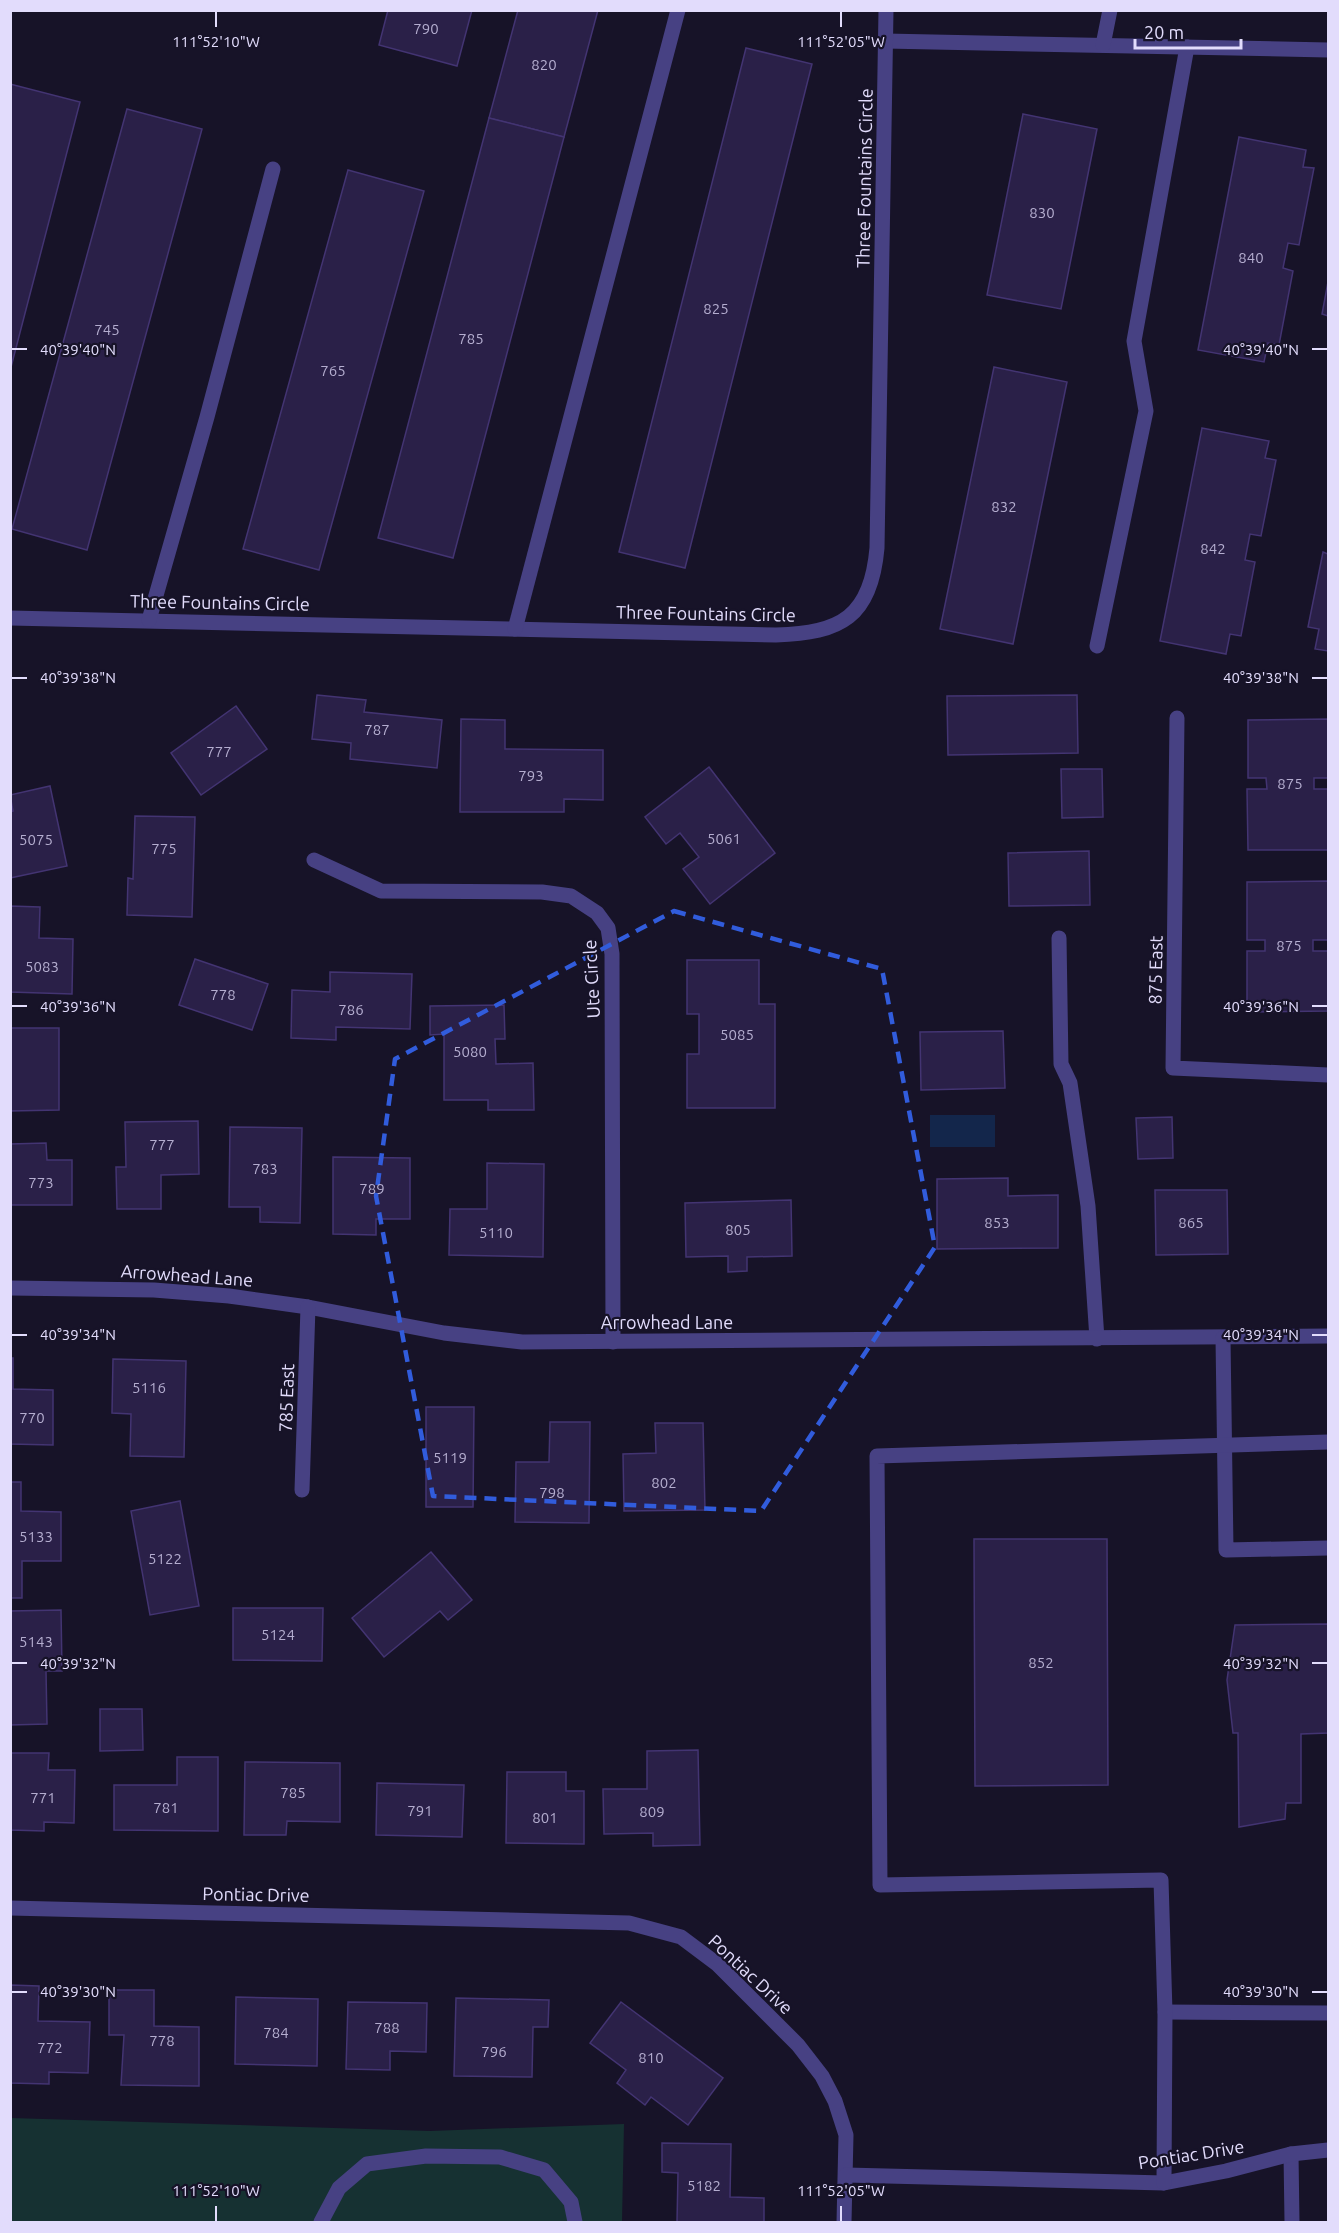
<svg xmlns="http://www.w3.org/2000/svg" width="1339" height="2233" font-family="Ubuntu,sans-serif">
	<rect width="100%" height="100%" fill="#171328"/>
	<path fill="#163132" d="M11,2118L430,2131L624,2124L622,2222H11Z"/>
	<rect fill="#13264b" x="930" y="1115" width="65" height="32"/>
	<g fill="#2a2048" stroke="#433472" stroke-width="1.5">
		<path d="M388,10H472L457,66L379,45Z"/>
		<path d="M518,10H598L564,137L489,118Z"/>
		<path d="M746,48L812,64L685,568L619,552Z"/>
		<path d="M10,84L80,102L10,371Z"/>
		<path d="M127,109L202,129L87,550L12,529Z"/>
		<path d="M1023,114L1097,129L1061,309L987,295Z"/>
		<path d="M489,118L564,137L453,558L378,538Z"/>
		<path d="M1239,137L1306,150L1303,167L1314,168L1299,245L1288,243L1283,268L1293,271L1279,345L1268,343L1264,362L1198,350Z"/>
		<path d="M348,170L424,191L319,570L243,549Z"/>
		<path d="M1328,282V316L1322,314Z"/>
		<path d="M994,367L1067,382L1013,644L940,629Z"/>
		<path d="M1202,428L1269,441L1265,458L1276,460L1261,536L1250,534L1245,560L1255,562L1241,636L1230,634L1226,654L1160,641Z"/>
		<path d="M1323,552L1328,554V651L1315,649L1319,629L1308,627Z"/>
		<path d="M317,695L366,700L364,712L442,720L437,768L350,759L351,743L312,739Z"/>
		<path d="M1077,695L1078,753L948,755L947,696Z"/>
		<path d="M236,706L267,749L201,795L171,753Z"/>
		<path d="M461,719L505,720V749L603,750V800L564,799V812H460Z"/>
		<path d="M1328,719V778H1314V789H1328V850H1248L1247,789H1267L1266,778H1248V720Z"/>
		<path d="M709,767L775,853L710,904L683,869L699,857L680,833L666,844L645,817Z"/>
		<path d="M1061,769H1102L1103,817L1062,818Z"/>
		<path d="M50,786L67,866L10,878V812L13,811L10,795Z"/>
		<path d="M135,816L195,817L192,917L127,915L128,878L133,879Z"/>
		<path d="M1089,851L1090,905L1009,906L1008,853Z"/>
		<path d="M1328,881V940H1313V951H1328V1011L1247,1012V951H1265V940H1247V882Z"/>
		<path d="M10,906L40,907L39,938L73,939L72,994L10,992Z"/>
		<path d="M195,959L268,984L252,1030L179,1005Z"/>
		<path d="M687,960H759V1004H775V1108H687V1054H699V1014H687Z"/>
		<path d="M330,972L412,974L410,1029L336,1027V1040L291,1038L292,990L330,992Z"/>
		<path d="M504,1005L505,1039H495L496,1064L533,1063L534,1110H488V1100H444V1034L430,1035V1006Z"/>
		<path d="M10,1028H59V1110L10,1111Z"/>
		<path d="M1003,1031L1005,1088L921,1090L920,1032Z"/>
		<path d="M1172,1117L1173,1158L1138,1159L1136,1118Z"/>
		<path d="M198,1121L199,1174L161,1175V1209H117L116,1167H126L125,1122Z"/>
		<path d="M230,1127L302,1128L300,1223L260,1222V1207H229Z"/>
		<path d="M46,1143L47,1160H72V1205H10V1144Z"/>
		<path d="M333,1157L410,1158V1219H376V1235L333,1234Z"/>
		<path d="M487,1163L544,1164L543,1257L449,1255L450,1209H487Z"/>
		<path d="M1008,1178V1196L1058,1195V1248L937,1249V1179Z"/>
		<path d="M1155,1190H1227L1228,1254L1156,1255Z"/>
		<path d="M791,1200L792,1256L747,1257V1271L728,1272V1256L686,1257L685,1203Z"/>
		<path d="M10,1358H13V1389L53,1390V1445L10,1444Z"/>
		<path d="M113,1359L186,1361L184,1457L130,1456L131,1414L112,1413Z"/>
		<path d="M426,1407H474L473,1507H426Z"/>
		<path d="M550,1422H590L589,1523L515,1522L516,1462H549Z"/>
		<path d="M655,1423H703L705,1510L624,1511L623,1454L656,1453Z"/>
		<path d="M10,1482H21V1511L61,1512V1561H22V1598H10Z"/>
		<path d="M180,1501L199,1606L150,1615L131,1511Z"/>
		<path d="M974,1539H1107L1108,1785L975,1786Z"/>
		<path d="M431,1552L472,1600L448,1620L440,1611L384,1657L352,1618Z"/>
		<path d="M233,1608H323L322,1661L233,1660Z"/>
		<path d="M61,1610L62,1671H46L47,1724L10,1725V1611Z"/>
		<path d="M1328,1624V1733L1301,1734V1803H1286L1285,1819L1239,1827L1238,1733H1233L1227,1680L1235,1625Z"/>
		<path d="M100,1709H142L143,1750L100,1751Z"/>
		<path d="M698,1750L700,1845L653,1846V1833L604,1834L603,1789H647V1751Z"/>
		<path d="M11,1753H49L48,1770H75L74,1823L44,1822V1831L10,1830Z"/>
		<path d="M177,1757H218V1831L114,1830V1785H177Z"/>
		<path d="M245,1762L340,1763V1822L287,1821L286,1835H244Z"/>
		<path d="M507,1772H566V1791H584V1844L506,1843Z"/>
		<path d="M377,1783L464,1785L462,1837L376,1835Z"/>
		<path d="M10,1985L39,1986L38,2021L90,2022L88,2073L49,2072V2084L10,2083Z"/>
		<path d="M109,1990H154V2026L199,2027V2086L121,2085L124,2035H109Z"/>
		<path d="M236,1997L318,1999L317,2066L235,2064Z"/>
		<path d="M456,1998L549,2000L548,2027H533L532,2077L454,2076Z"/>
		<path d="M348,2002L427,2003L426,2052L390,2051V2070L346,2069Z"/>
		<path d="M621,2002L723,2078L688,2125L651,2097L645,2105L617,2083L626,2070L590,2043Z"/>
		<path d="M662,2143L731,2144L730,2197L764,2198V2222H677L678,2173L662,2172Z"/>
	</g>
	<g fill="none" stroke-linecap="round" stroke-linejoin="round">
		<g stroke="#474183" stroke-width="15">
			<path d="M885,41L1328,50"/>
			<path d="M1103,45L1110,10"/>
			<path d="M10,618L776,635C841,633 871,617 877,548L886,10"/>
			<path d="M149,620L207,417L273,169"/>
			<path d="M515,629L678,10"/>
			<path d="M1097,646L1146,411L1134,341L1187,47"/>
			<path d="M1177,718L1173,1068L1328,1075"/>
			<path d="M314,860L381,891L542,892L571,896L597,913L608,928L612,954L613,1342"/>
			<path d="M1059,938L1061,1064L1070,1083L1088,1206L1097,1339"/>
			<path d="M10,1288L154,1290L229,1296L308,1307L444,1333L522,1342L1328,1336"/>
			<path d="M1223,1338L1226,1550L1328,1548"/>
			<path d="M302,1490L308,1307"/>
			<path d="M10,1908L629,1923L681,1937L717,1964L798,2045L822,2076L835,2101L846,2135L844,2222"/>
			<path d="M1165,2012L1328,2013"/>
			<path d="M1291,2154L1292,2222"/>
			<path d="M846,2175L1164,2183L1226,2171L1291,2154L1328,2150"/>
			<path d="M1164,2183L1165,2012L1161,1880L880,1885L877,1456L1328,1442"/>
			<path d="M321,2222L339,2188L367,2164L426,2156L500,2157L544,2170L571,2202L575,2222"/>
		</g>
	</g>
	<path fill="none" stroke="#315cdc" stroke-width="4.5" stroke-dasharray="12 8" stroke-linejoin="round" d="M674,911L882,969L935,1247L761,1511L433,1496L376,1196L395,1059Z"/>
	<path fill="none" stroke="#e2dcfc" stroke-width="2" d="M216,12V27M841,12V27M12,349H27M1312,349H1327M12,678H27M1312,678H1327M12,1006H27M1312,1006H1327M12,1335H27M1312,1335H1327M12,1663H27M1312,1663H1327M12,1992H27M1312,1992H1327M216,2206V2221M841,2206V2221"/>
	<g text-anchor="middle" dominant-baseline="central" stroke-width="4.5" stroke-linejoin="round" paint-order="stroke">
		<g font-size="15" fill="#b4adcf">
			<text x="426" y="28">790</text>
			<text x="544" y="64">820</text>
			<text x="1042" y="212">830</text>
			<text x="1251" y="257">840</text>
			<text x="716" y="308">825</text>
			<text x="107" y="329">745</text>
			<text x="471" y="338">785</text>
			<text x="333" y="370">765</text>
			<text x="1004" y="506">832</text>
			<text x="1213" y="548">842</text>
			<text x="377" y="729">787</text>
			<text x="219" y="751">777</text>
			<text x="531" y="775">793</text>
			<text x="1290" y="783">875</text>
			<text x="724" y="838">5061</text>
			<text x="36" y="839">5075</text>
			<text x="164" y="848">775</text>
			<text x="1289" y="945">875</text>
			<text x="42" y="966">5083</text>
			<text x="223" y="994">778</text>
			<text x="351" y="1009">786</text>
			<text x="737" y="1034">5085</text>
			<text x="470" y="1051">5080</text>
			<text x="162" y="1144">777</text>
			<text x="265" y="1168">783</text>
			<text x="41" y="1182">773</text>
			<text x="372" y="1188">789</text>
			<text x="997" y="1222">853</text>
			<text x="1191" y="1222">865</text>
			<text x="738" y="1229">805</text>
			<text x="496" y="1232">5110</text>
			<text x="149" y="1387">5116</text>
			<text x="32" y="1417">770</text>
			<text x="450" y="1457">5119</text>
			<text x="664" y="1482">802</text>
			<text x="552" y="1492">798</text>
			<text x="36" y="1536">5133</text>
			<text x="165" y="1558">5122</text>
			<text x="278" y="1634">5124</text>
			<text x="36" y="1641">5143</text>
			<text x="1041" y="1662">852</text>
			<text x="293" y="1792">785</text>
			<text x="43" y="1797">771</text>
			<text x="166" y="1807">781</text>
			<text x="420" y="1810">791</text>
			<text x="652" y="1811">809</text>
			<text x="545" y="1817">801</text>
			<text x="387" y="2027">788</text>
			<text x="276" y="2032">784</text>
			<text x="162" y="2040">778</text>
			<text x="50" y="2047">772</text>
			<text x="494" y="2051">796</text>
			<text x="651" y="2057">810</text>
			<text x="704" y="2185">5182</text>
		</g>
		<g font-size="18" fill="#e2dcfc" stroke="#171328">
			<text transform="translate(864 178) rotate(-89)">Three Fountains Circle</text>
			<text transform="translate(220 602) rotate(1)">Three Fountains Circle</text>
			<text transform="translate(706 613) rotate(1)">Three Fountains Circle</text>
			<text transform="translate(1155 970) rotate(-89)">875 East</text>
			<text transform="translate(591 979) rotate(-93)">Ute Circle</text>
			<text transform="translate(187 1275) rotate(4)">Arrowhead Lane</text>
			<text x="667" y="1322">Arrowhead Lane</text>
			<text transform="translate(286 1398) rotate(-88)">785 East</text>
			<text transform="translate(256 1894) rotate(1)">Pontiac Drive</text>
			<text transform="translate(751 1974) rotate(43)">Pontiac Drive</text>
			<text transform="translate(1191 2154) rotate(-9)">Pontiac Drive</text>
		</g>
	</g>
	<g font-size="15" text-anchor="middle" fill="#e2dcfc" stroke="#171328" stroke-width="4.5" stroke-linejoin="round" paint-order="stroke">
		<text x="216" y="47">111°52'10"W</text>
		<text x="841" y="47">111°52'05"W</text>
		<text x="78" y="355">40°39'40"N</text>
		<text x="1261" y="355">40°39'40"N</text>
		<text x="78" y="683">40°39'38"N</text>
		<text x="1261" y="683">40°39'38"N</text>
		<text x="78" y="1012">40°39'36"N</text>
		<text x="1261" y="1012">40°39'36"N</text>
		<text x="78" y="1340">40°39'34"N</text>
		<text x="1261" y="1340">40°39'34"N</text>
		<text x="78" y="1669">40°39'32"N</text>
		<text x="1261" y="1669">40°39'32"N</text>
		<text x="78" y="1997">40°39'30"N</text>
		<text x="1261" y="1997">40°39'30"N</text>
		<text x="216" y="2196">111°52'10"W</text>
		<text x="841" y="2196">111°52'05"W</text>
	</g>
	<rect width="1339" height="2233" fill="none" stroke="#e2dcfc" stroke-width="24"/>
	<path d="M1135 39v9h106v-9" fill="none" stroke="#e2dcfc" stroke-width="3"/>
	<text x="1144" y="39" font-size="18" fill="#e2dcfc" stroke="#171328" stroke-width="4.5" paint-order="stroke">20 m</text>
</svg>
